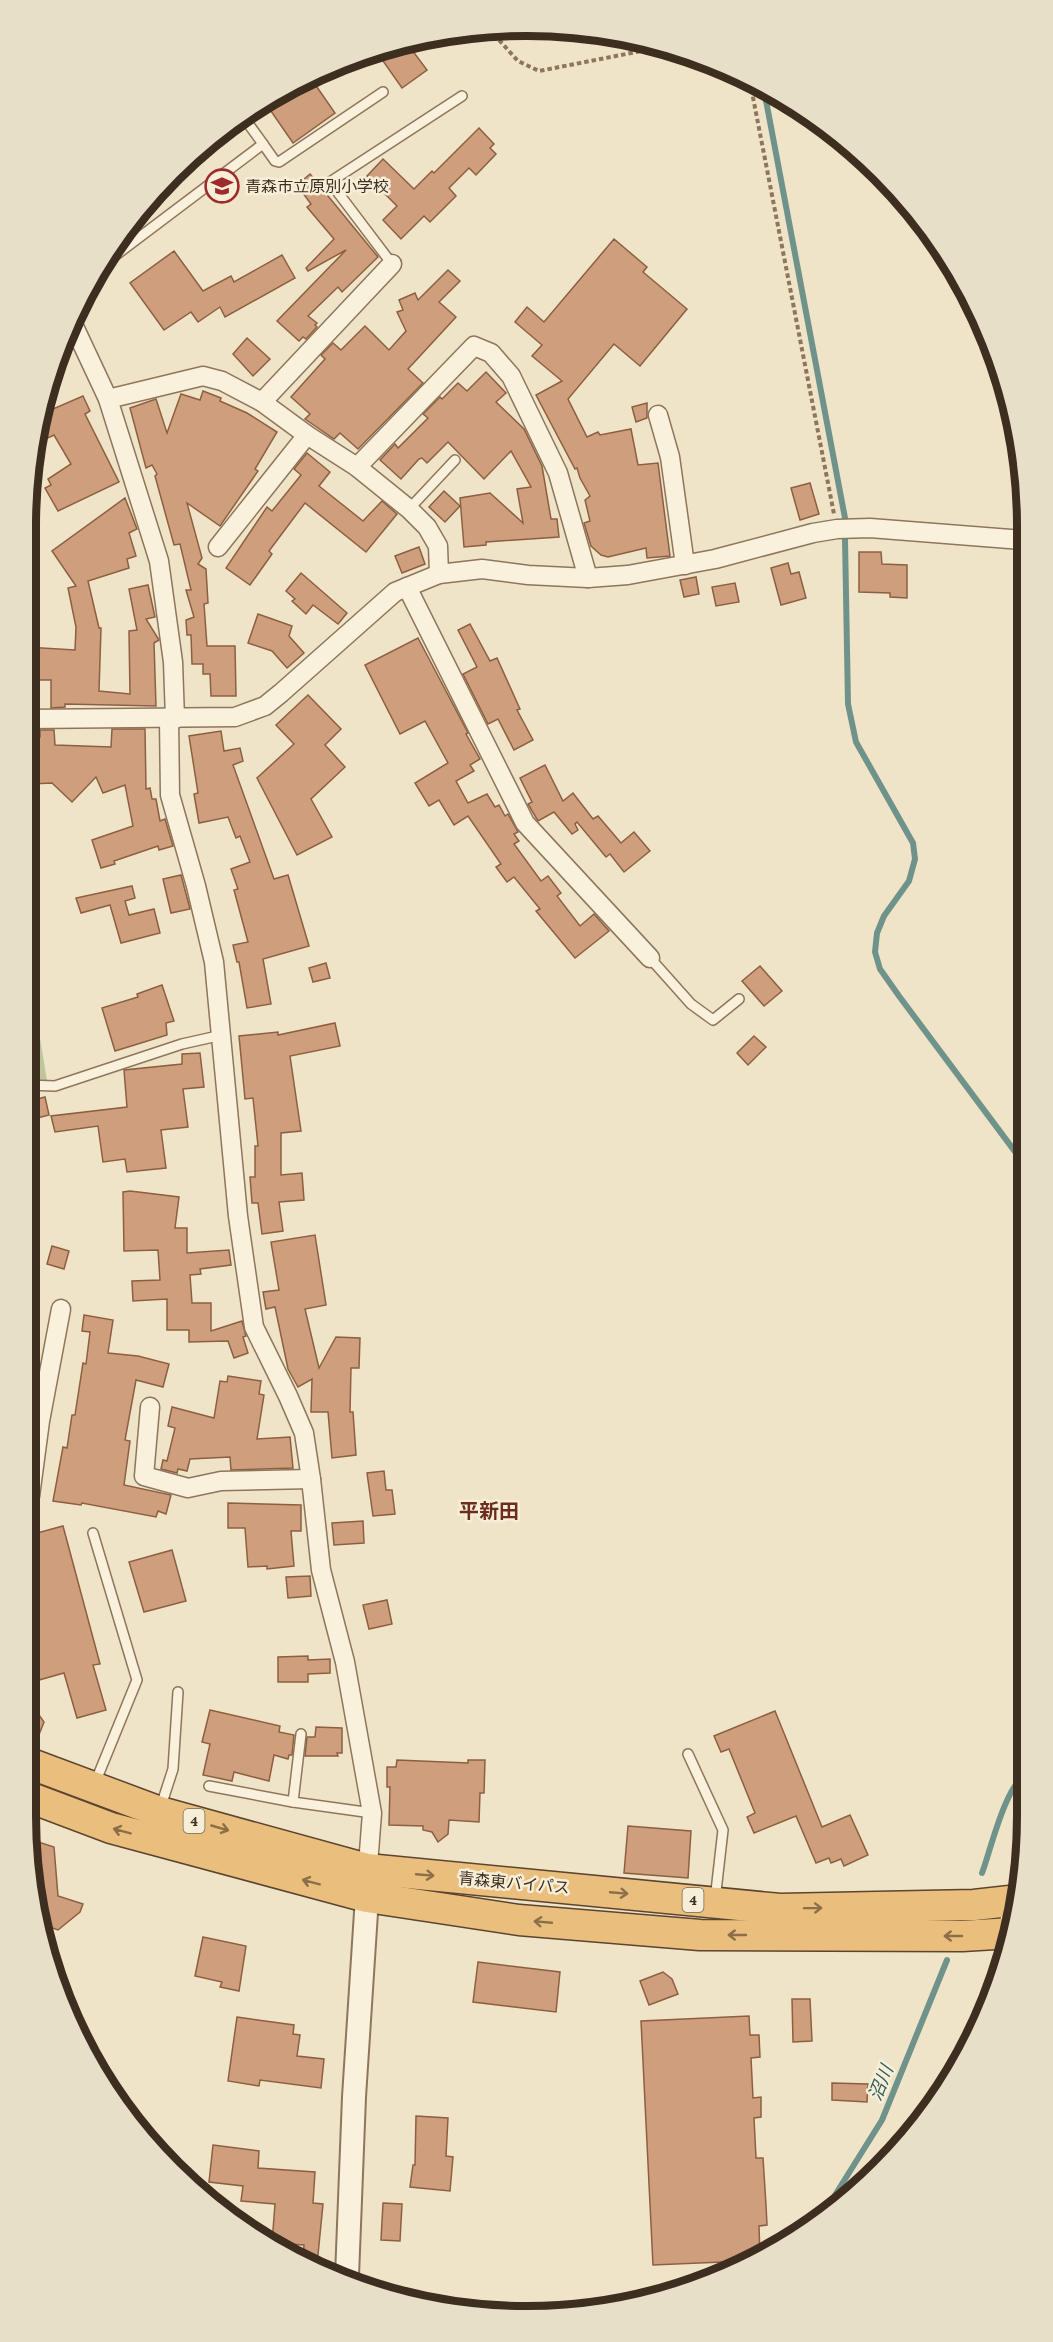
<svg xmlns="http://www.w3.org/2000/svg" width="1053" height="2342" font-family="'Crimson Pro','Noto Sans JP',serif">
	<rect width="100%" height="100%" fill="#f0e4c8"/>
	<path fill="#bfc49a" d="M26,1031L39,1032L47,1081L26,1080Z"/>
	<g fill="none" stroke-linecap="round" stroke-linejoin="round">
		<g stroke="#6f938a" stroke-width="6">
			<path d="M764,90L845,518"/>
			<path d="M845,539L848,704L856,742L913,843L915,859L909,881L884,916L877,933L875,952L880,969L899,996L1025,1165"/>
			<path d="M982,1873C991,1849 1005,1786 1027,1773"/>
			<path d="M827,2208L882,2120L947,1960"/>
		</g>
	</g>
	<g fill="#cf9f7d" stroke="#8d5f41" stroke-width="1.5">
		<path d="M406,42L427,70L402,88L376,51Z"/>
		<path d="M310,77L335,113L293,143L264,101Z"/>
		<path d="M479,128L494,144L490,148L496,154L476,175L469,168L449,188L456,196L430,222L424,216L401,239L383,220L397,206L367,176L383,159L414,189L432,171L434,173Z"/>
		<path d="M310,174L378,257L342,292L338,287L308,316L317,323L315,325L317,327L306,339L303,337L299,341L277,321L346,250L308,271L306,268L334,239L307,207L311,204L297,185Z"/>
		<path d="M614,239L647,267L643,272L687,309L640,366L614,344L568,399L587,437L598,432L600,435L631,429L638,465L658,463L670,556L647,558L646,548L608,557L601,555L591,546L584,523L590,521L585,500L590,496L580,478L577,468L575,469L536,395L562,381L532,356L542,345L515,322L527,307L544,322Z"/>
		<path d="M174,251L203,291L231,276L234,282L282,255L295,278L225,317L220,307L198,322L191,312L164,330L130,283Z"/>
		<path d="M448,270L460,281L439,302L456,317L408,369L423,383L358,449L340,433L334,439L305,419L310,414L291,397L325,359L321,355L333,343L341,350L365,326L389,350L406,331L397,312L403,310L399,300L415,293L418,300Z"/>
		<path d="M247,338L270,359L253,376L233,354Z"/>
		<path d="M486,372L506,393L496,402L524,429L542,466L551,519H557L559,537L486,542V545L464,547L460,498L490,493L523,523L517,489L531,487L511,451L484,479L448,442L427,463L422,458L419,459L401,479L380,460L395,444L398,448L428,418L423,414L440,397L442,399L458,383L467,391Z"/>
		<path d="M203,391L221,398L220,401L247,413L277,432L255,469L258,471L220,526L187,503L202,558L198,564L206,569L208,603L204,604L207,646H235L236,696H211L210,674H203V664H192L191,635H187L186,620L194,617L186,590H191L180,544L174,545L155,476L157,474L152,465L146,468L130,408L156,399L167,433L181,394L200,400Z"/>
		<path d="M83,396L90,411L85,414L119,482L58,511L45,488L51,485L48,479L71,464L54,435L33,445L35,429L39,415Z"/>
		<path d="M647,403V418L636,422L632,407Z"/>
		<path d="M307,453L330,472L319,486L363,521L382,501L397,514L366,552L305,503L269,551L272,554L250,585L226,568L267,507L272,511L301,475L294,469Z"/>
		<path d="M810,483L819,514L800,520L791,488Z"/>
		<path d="M444,491L460,506L445,522L429,507Z"/>
		<path d="M125,498L137,529L129,533L136,556L127,559L129,568L88,581L99,628H101L99,691L130,694L129,631L137,630L129,589L148,585L155,617L146,619L159,640L154,643L156,706L65,704V707L51,708V680H37V675H26V647L75,650L76,627L68,588L76,586L52,551Z"/>
		<path d="M419,547L425,564L402,573L395,556Z"/>
		<path d="M859,552H881L882,564L907,565V598L890,597V593L859,592Z"/>
		<path d="M788,563L791,574L799,572L806,598L781,605L771,568Z"/>
		<path d="M301,573L347,613L338,624L313,605L306,614L292,601L295,599L286,591Z"/>
		<path d="M696,577L699,594L684,597L680,580Z"/>
		<path d="M735,583L739,602L716,606L712,587Z"/>
		<path d="M258,614L292,626L289,636L304,653L287,668L272,651L248,643Z"/>
		<path d="M470,624L490,661L497,658L520,709L517,710L533,740L514,750L498,719L488,724L463,674L477,667L458,630Z"/>
		<path d="M418,638L468,733L466,734L480,759L470,765L474,771L456,781L468,803L487,794L495,807L499,805L505,816L508,814L518,832L514,834L519,841L514,844L541,881L548,876L561,893L557,896L580,926L594,914L609,931L575,958L536,911L540,909L514,877L507,882L496,867L501,864L468,816L454,825L439,800L429,806L415,783L448,763L425,721L400,734L365,665Z"/>
		<path d="M308,695L341,729L325,745L345,767L311,799L332,837L297,855L257,778L294,744L276,725Z"/>
		<path d="M112,729H145L146,789L150,788L152,799H156L160,821L165,819L173,846L159,850L158,846L114,861L115,864L101,868L92,840L133,826L125,785L103,793L96,777L72,802L52,783L31,784L29,737H40V730H54L55,745L111,747Z"/>
		<path d="M221,731L224,751L240,748L243,761L233,765L274,879L288,875L309,946L263,959L271,1004L247,1008L239,962H237L233,945L248,942L234,890L238,889L231,869L250,862L240,836L236,838L228,817L199,823L194,794L198,793L189,736Z"/>
		<path d="M545,765L563,801L573,793L593,819L598,816L621,843L634,832L650,851L624,872L610,854L606,857L577,822L575,824L578,830L572,834L554,812L538,821L528,804L532,802L520,778Z"/>
		<path d="M181,875L190,909L171,913L163,879Z"/>
		<path d="M132,886L135,898L125,901L129,915L154,909L160,933L121,943L110,905L81,913L76,898Z"/>
		<path d="M326,963L330,978L313,982L309,968Z"/>
		<path d="M760,966L782,991L764,1006L742,981Z"/>
		<path d="M162,985L174,1021L166,1023L167,1035L115,1051L102,1008L138,997L137,994Z"/>
		<path d="M335,1023L340,1046L290,1056L301,1131L281,1133V1175L302,1173L304,1200L279,1202L283,1231L262,1234L258,1203H252L250,1177H255V1146H258L253,1098L245,1099L239,1036L278,1032V1035Z"/>
		<path d="M754,1036L766,1047L748,1065L737,1053Z"/>
		<path d="M200,1053L204,1087L183,1089L188,1127L161,1130L166,1168L127,1172L125,1159L103,1162L98,1126L55,1132L51,1116L127,1107L124,1070L182,1064V1054Z"/>
		<path d="M45,1097L49,1115L26,1121V1102Z"/>
		<path d="M130,1191L179,1197L175,1228H187V1253L229,1250L231,1265L200,1269L201,1274L190,1275L192,1303H211V1331L242,1321L246,1336L243,1337L248,1353L234,1358L228,1341L189,1342V1330H167V1299L133,1301L132,1281L160,1280L158,1250L124,1251L123,1192Z"/>
		<path d="M315,1235L326,1305L305,1309L319,1368L336,1337L360,1338L359,1368H351L350,1412H353L356,1455L332,1458L328,1412H311L312,1379L298,1387L288,1369L275,1307L266,1309L263,1292L279,1290L271,1242Z"/>
		<path d="M52,1246L69,1251L64,1269L47,1264Z"/>
		<path d="M84,1315L113,1320L108,1353L138,1356L169,1364L163,1387L136,1380L125,1440L130,1441L124,1485L171,1495L166,1514L158,1511L156,1517L82,1503L81,1505L53,1501L63,1447L67,1448L72,1415H75L83,1363L86,1364L90,1332L82,1331Z"/>
		<path d="M228,1376L261,1381L259,1394L264,1395L257,1439L290,1437L293,1468L231,1470L230,1457L190,1459L187,1471L178,1469L177,1473L161,1469L163,1460L167,1461L175,1428L168,1426L172,1407L214,1418L220,1381L227,1382Z"/>
		<path d="M384,1471L386,1490H392L395,1514L373,1516L367,1473Z"/>
		<path d="M228,1503L301,1505V1531H291L294,1566L267,1569V1566L248,1567L245,1528H228Z"/>
		<path d="M363,1521L364,1543L334,1545L332,1523Z"/>
		<path d="M63,1526L100,1664L93,1665L106,1710L77,1718L64,1673L32,1682L26,1658V1536Z"/>
		<path d="M172,1550L186,1601L144,1612L129,1562Z"/>
		<path d="M310,1576L311,1596L288,1598L286,1577Z"/>
		<path d="M387,1600L392,1624L369,1629L363,1605Z"/>
		<path d="M308,1656V1660L330,1659V1673L308,1674V1682H278V1657Z"/>
		<path d="M26,1708L37,1712L44,1722L34,1747L26,1745Z"/>
		<path d="M210,1710L280,1726L279,1732L294,1735L292,1755H289L288,1759L274,1755L269,1781L234,1772L232,1781L203,1775L210,1744L202,1742Z"/>
		<path d="M775,1711L822,1827L850,1815L868,1855L844,1866L841,1859L831,1863L829,1858L816,1863L796,1816L754,1833L747,1817L755,1813L729,1749L721,1752L714,1736Z"/>
		<path d="M316,1727L342,1728V1753H337L338,1756H305L307,1737H315Z"/>
		<path d="M397,1760L468,1763V1760H485L484,1793H480L479,1822L449,1820L448,1834L438,1842L432,1832L423,1830V1826L389,1825L390,1787H387V1767H396Z"/>
		<path d="M628,1826L691,1831L688,1878L624,1873Z"/>
		<path d="M29,1839L54,1847L58,1896L83,1904L80,1912L58,1930L44,1925L47,1907L40,1905Z"/>
		<path d="M203,1937L246,1946L239,1991L220,1987L222,1982L195,1976Z"/>
		<path d="M478,1962L560,1972L556,2012L473,2002Z"/>
		<path d="M663,1972L672,1979L678,1994L649,2005L640,1981Z"/>
		<path d="M792,1999H810L812,2041L793,2042Z"/>
		<path d="M749,2016L750,2035H759L760,2057L751,2058L753,2098L761,2097V2117L754,2118L756,2158H763L766,2205L767,2225L759,2226L760,2256L746,2261L653,2265L641,2021Z"/>
		<path d="M237,2017L294,2025L293,2034L300,2035L297,2056L324,2059L321,2088L260,2080L259,2086L228,2081Z"/>
		<path d="M832,2083L868,2084L867,2102L832,2100Z"/>
		<path d="M416,2116L448,2118L446,2156L453,2157L450,2191L410,2187L413,2165H415Z"/>
		<path d="M213,2145L259,2151L258,2168L315,2172L313,2203L323,2204L317,2265L303,2260L304,2245L272,2243L275,2204L241,2201L243,2186L209,2182Z"/>
		<path d="M383,2203L402,2204L400,2241L381,2240Z"/>
	</g>
	<g fill="none" stroke-linecap="round" stroke-linejoin="round">
		<defs>
			<g id="service">
				<path d="M263,144L275,161L279,162L383,92"/>
				<path d="M392,264L330,182L462,96"/>
				<path d="M100,267L263,144L242,115"/>
				<path d="M409,509L455,460"/>
				<path d="M650,958L691,1004L713,1020L739,999"/>
				<path d="M26,1085L55,1086L182,1044L222,1035"/>
				<path d="M93,1533L137,1680L95,1783"/>
				<path d="M301,1734L293,1802L372,1813"/>
				<path d="M688,1754L723,1830L715,1900"/>
				<path d="M209,1786L293,1802"/>
				<path d="M160,1809L173,1769L178,1692"/>
				<path d="M998,1980L1007,1933L1004,1905"/>
			</g>
			<g id="minor">
				<path d="M71,320L108,399L159,561L173,662L175,719"/>
				<path d="M108,399L203,376L222,381L262,402L307,435L357,467L409,509L427,527L438,546L439,574"/>
				<path d="M262,402L392,264"/>
				<path d="M658,415L670,457L685,565"/>
				<path d="M357,467L474,346L491,353L511,376L558,473L588,578"/>
				<path d="M218,547L307,435"/>
				<path d="M407,587L525,823L650,958"/>
				<path d="M26,719L235,717L265,706L281,693L395,592L439,574L482,569L528,575L588,578L628,575L715,559L813,533L837,529L870,528L1023,540"/>
				<path d="M169,719L170,795L196,886L214,962L238,1216L254,1327L288,1396L304,1433L311,1479L321,1570L345,1662L372,1813L367,1878"/>
				<path d="M150,1407L144,1476L188,1488L221,1481L311,1479"/>
				<path d="M30,1496L40,1421L61,1309"/>
			</g>
			<path id="tertiary" d="M347,2276L354,2097L367,1897"/>
			<g id="trunk">
				<path d="M26,1762L160,1812L367,1869L780,1909L974,1905L1019,1900"/>
				<path d="M26,1796L111,1828L367,1897L519,1920L700,1935L962,1936L1012,1933"/>
			</g>
		</defs>
		<use href="#service" stroke="#8d765c" stroke-width="12"/>
		<use href="#minor" stroke="#8d765c" stroke-width="21"/>
		<use href="#tertiary" stroke="#8d765c" stroke-width="26"/>
		<use href="#trunk" stroke="#5b4430" stroke-width="33"/>
		<g stroke="#8d765c" stroke-width="4" stroke-dasharray="4.5 3" stroke-linecap="butt">
			<path d="M489,29L518,61L539,71L662,47"/>
			<path d="M750,82L834,514"/>
		</g>
		<use href="#service" stroke="#faf1dc" stroke-width="9"/>
		<use href="#minor" stroke="#faf1dc" stroke-width="18"/>
		<use href="#tertiary" stroke="#faf1dc" stroke-width="22"/>
		<use href="#trunk" stroke="#eabe7c" stroke-width="30"/>
	</g>
	<defs><path id="oneway-shaft" d="M-6 0H5M1.5-3L5.5 0L1.5 3" fill="none" stroke-width="1.6" stroke-linecap="round" stroke-linejoin="round" transform="scale(1.5)"/></defs>
	<g stroke="#8b6f49">
		<use href="#oneway-shaft" transform="translate(220 1828) rotate(16)"/>
		<use href="#oneway-shaft" transform="translate(122 1831) rotate(-165)"/>
		<use href="#oneway-shaft" transform="translate(425 1875) rotate(5)"/>
		<use href="#oneway-shaft" transform="translate(311 1882) rotate(-165)"/>
		<use href="#oneway-shaft" transform="translate(619 1893) rotate(5)"/>
		<use href="#oneway-shaft" transform="translate(813 1908) rotate(-1)"/>
		<use href="#oneway-shaft" transform="translate(543 1922) rotate(-175)"/>
		<use href="#oneway-shaft" transform="translate(737 1935) rotate(-180)"/>
		<use href="#oneway-shaft" transform="translate(953 1936) rotate(180)"/>
	</g>
	<defs>
		<symbol id="school-ring" viewBox="-11 -11 22 22"><circle r="9.5" fill="#f7eed8" stroke="#9e2a2b" stroke-width="1.5"/><path d="M0-5L7-2L0 1L-7-2ZM-4 1L0 2.5L4 1V4Q0 6-4 4Z" fill="#9e2a2b"/></symbol>
	</defs>
	<g fill-rule="evenodd">
		<use href="#school-ring" x="203" y="167" width="38" height="38"/>
	</g>
	<g text-anchor="middle" dominant-baseline="central" stroke-width="5" stroke-linejoin="round" paint-order="stroke">
		<g fill="#f7eed8" stroke="#756857" stroke-width="1.5">
			<rect x="183.5" y="1809" width="21" height="24" rx="4.5"/>
			<rect x="682.5" y="1888" width="21" height="24" rx="4.5"/>
		</g>
		<g font-size="15" font-weight="bold" fill="#3d2e20">
			<text x="194" y="1821">4</text>
			<text x="693" y="1900">4</text>
		</g>
		<g font-size="16" fill="#3d2e20" stroke="#f7eed8" text-anchor="start">
			<text x="245" y="186">青森市立原別小学校</text>
		</g>
		<g font-size="16" fill="#3d2e20" stroke="#f7eed8">
			<text transform="translate(514 1883) rotate(5)">青森東バイパス</text>
		</g>
		<g font-size="18" font-style="italic" fill="#2f5d5a" stroke="#f7eed8">
			<text transform="translate(881 2083) rotate(-68)">沼川</text>
		</g>
		<g font-size="20" font-weight="bold" fill="#6b2e1e" stroke="#f7eed8">
			<text x="489" y="1511">平新田</text>
		</g>
	</g>
	<path d="M0 0H1053V2342H0ZM526 36H527A490 490 0 0 1 1017 526V1816A490 490 0 0 1 527 2306H526A490 490 0 0 1 36 1816V526A490 490 0 0 1 526 36Z" fill="#e8dfc9" fill-rule="evenodd"/>
	<path fill="none" stroke="#3d2e20" stroke-width="8" d="M526 36H527A490 490 0 0 1 1017 526V1816A490 490 0 0 1 527 2306H526A490 490 0 0 1 36 1816V526A490 490 0 0 1 526 36Z"/>
</svg>
